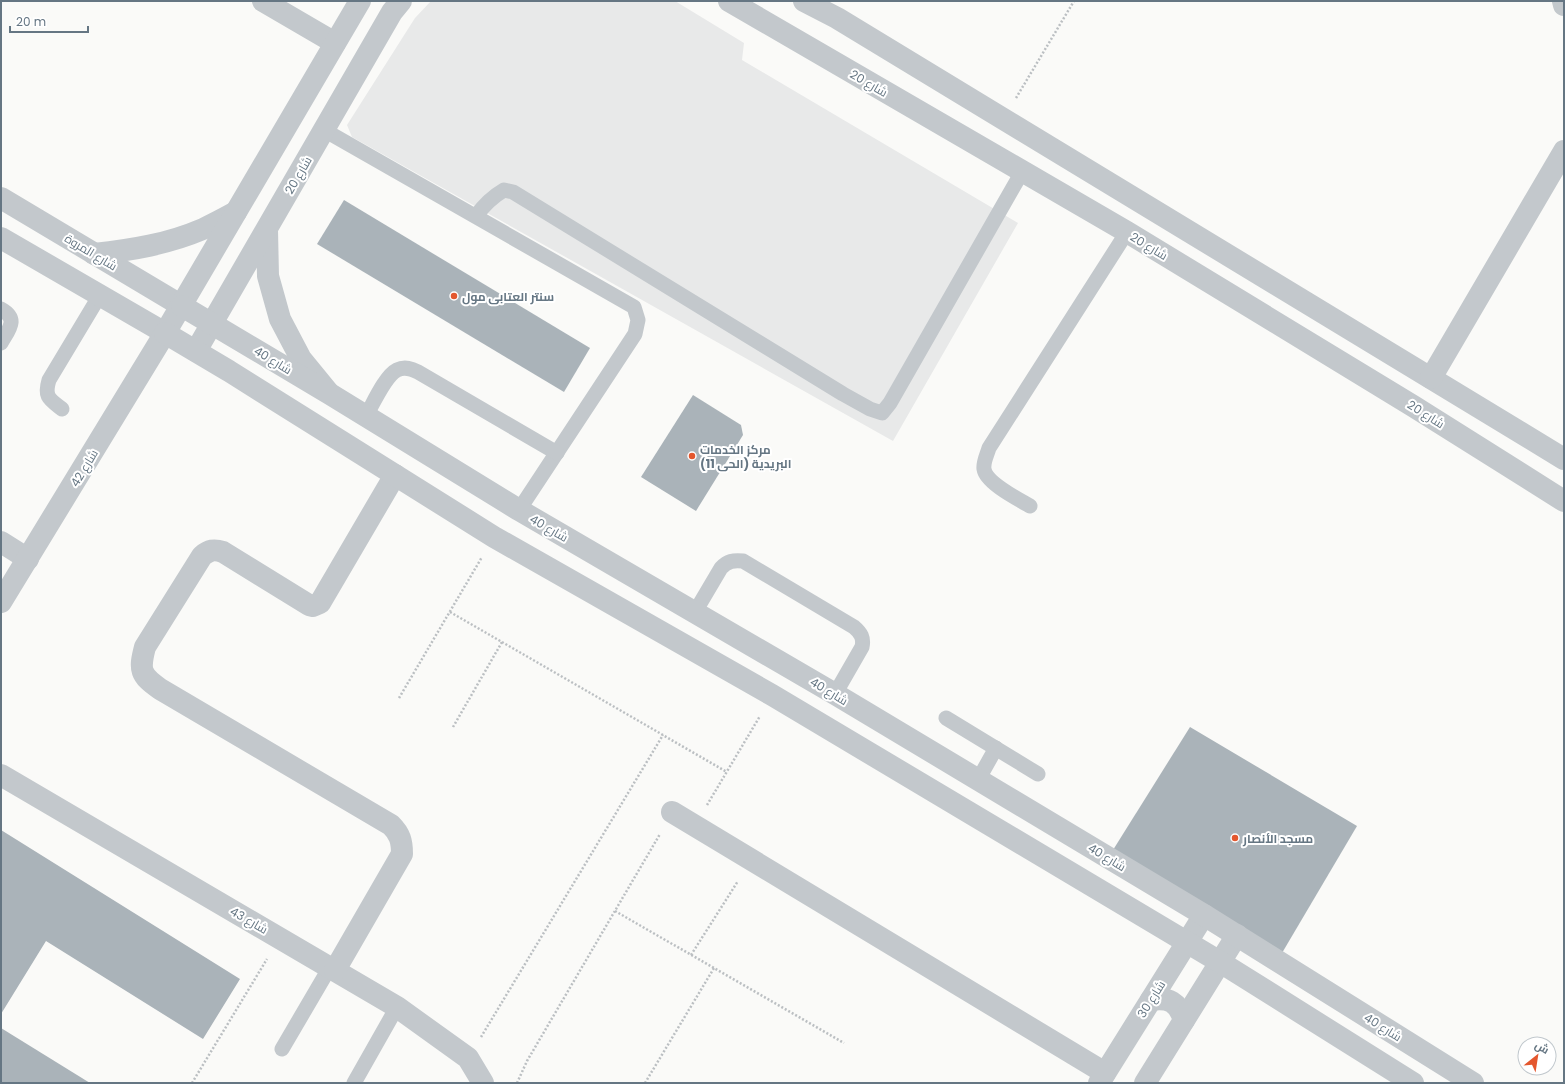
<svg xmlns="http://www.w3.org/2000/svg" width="1565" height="1084" font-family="Poppins,Cairo,sans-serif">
	<rect width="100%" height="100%" fill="#fafaf8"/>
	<path fill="#e8e9e9" d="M431,1H675L744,43L742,60L1018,223L893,441L352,137L347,125L415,18Z"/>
	<g fill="#aab3b9">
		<path d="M344,200L590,348L564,392L317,244Z"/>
		<path d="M693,395L741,425L743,435L696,511L641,477Z"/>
		<path d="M1190,727L1357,826L1282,953L1113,850Z"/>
		<path d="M1,830L240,979L203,1039L46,941L1,1014Z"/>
		<path d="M1,1028L90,1083H1Z"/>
	</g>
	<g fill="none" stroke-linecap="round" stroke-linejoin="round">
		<g stroke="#bbbfc2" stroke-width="2.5" stroke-dasharray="2 2" stroke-linecap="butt">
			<path d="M1016,98L1074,1"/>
			<path d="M450,612L727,772"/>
			<path d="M399,698L482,557"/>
			<path d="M453,727L502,642"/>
			<path d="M707,805L760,716"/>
			<path d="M615,911L844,1043"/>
			<path d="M691,955L738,881"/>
			<path d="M481,1037L663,735"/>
			<path d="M192,1083L267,959"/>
			<path d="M517,1083L527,1061L660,834"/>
			<path d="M645,1083L714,968"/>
		</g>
		<g stroke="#c3c8cc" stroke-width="15">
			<path d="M324,130L634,307L638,320L635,334L519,510"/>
			<path d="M476,216C484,205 492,197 504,190L513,192L843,394L870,409L882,413L890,403L1022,172"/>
			<path d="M1,309C19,319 9,329 1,343"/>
			<path d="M62,409C49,399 44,397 49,380L100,295"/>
			<path d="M366,416C373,404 385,376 397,370C405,366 412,369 418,372L557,453"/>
			<path d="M1030,506C1018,499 986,483 984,469C983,462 987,455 989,448L1127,232"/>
			<path d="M695,612L721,568C728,561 733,560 743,561L854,627C861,633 864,638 862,647L835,694"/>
			<path d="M946,718L1038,774"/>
			<path d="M978,780L996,748"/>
			<path d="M282,1049L330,967"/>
			<path d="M354,1083L397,1007"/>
		</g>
		<g stroke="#c3c8cc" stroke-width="22">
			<path d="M263,1L335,43"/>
			<path d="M729,1L1127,232L1413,406L1564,501"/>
			<path d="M804,1L837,18L1564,459"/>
			<path d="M1563,1L1564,5"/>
			<path d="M1,198L182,306"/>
			<path d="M267,230L268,276L280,319L301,359L328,392"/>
			<path d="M1,238L165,333"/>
			<path d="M94,254C132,250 168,244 203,229C214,224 225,218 236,212"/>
			<path d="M196,351L392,12L401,1"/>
			<path d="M1431,378L1564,151"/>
			<path d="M1,542L28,559"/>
			<path d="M1,602L165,333L360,1"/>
			<path d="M1,775L397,1007L468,1058L483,1083"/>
			<path d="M672,812L1105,1073"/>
			<path d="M335,970L402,854C402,841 400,834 391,825L160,689C140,675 139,670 145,647L202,556C209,550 214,549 223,552L309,605L313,606L320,603L395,475"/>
			<path d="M1151,1000C1169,997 1178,1002 1184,1020"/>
			<path d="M1099,1083L1204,915"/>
			<path d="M1145,1083L1237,935"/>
		</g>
		<g stroke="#c3c8cc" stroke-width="22">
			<path d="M182,306L330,394L519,510L835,694L1204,915L1473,1083"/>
			<path d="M165,333L229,371L494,537L772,695L1220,962L1413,1083"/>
		</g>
	</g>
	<g fill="#e4572e" stroke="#fff" stroke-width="1.5">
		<circle cx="454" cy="296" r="4"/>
		<circle cx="692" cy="456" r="4"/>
		<circle cx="1235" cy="838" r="4"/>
	</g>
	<g text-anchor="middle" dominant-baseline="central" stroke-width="4" stroke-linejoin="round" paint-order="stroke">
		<g font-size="12" fill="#657683" stroke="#fff">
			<text transform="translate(869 83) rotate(30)">شارع 20</text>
			<text transform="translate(298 175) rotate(-60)">شارع 20</text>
			<text transform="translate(1149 246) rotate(31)">شارع 20</text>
			<text transform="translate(91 252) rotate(31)">شارع المروة</text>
			<text transform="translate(273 360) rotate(31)">شارع 40</text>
			<text transform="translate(1426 414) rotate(32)">شارع 20</text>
			<text transform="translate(84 468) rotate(-59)">شارع 42</text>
			<text transform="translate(549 528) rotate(30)">شارع 40</text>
			<text transform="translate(829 691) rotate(31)">شارع 40</text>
			<text transform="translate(1107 857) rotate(31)">شارع 40</text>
			<text transform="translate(249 920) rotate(30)">شارع 43</text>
			<text transform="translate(1151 999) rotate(-58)">شارع 30</text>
			<text transform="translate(1383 1027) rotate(32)">شارع 40</text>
		</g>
		<g font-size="12" font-weight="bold" fill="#657683" stroke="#fff" text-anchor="start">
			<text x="462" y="296">سنتر العتابى مول</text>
			<text x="700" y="449">مركز الخدمات<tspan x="700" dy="14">البريدية (الحى 11)</tspan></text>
			<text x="1243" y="838">مسجد الأنصار</text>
		</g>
	</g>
	<rect width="1565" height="1084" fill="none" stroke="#657683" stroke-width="4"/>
	<g transform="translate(1537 1056) rotate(30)"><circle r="19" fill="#ffffff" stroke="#c1c8cd"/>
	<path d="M0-3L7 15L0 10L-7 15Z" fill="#e4572e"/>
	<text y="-6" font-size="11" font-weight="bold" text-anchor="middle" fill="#657683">ش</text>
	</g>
	<path d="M10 26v6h78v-6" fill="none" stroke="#657683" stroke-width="2"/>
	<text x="16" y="26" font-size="12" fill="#657683" stroke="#ffffff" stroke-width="3" paint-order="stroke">20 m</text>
</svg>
